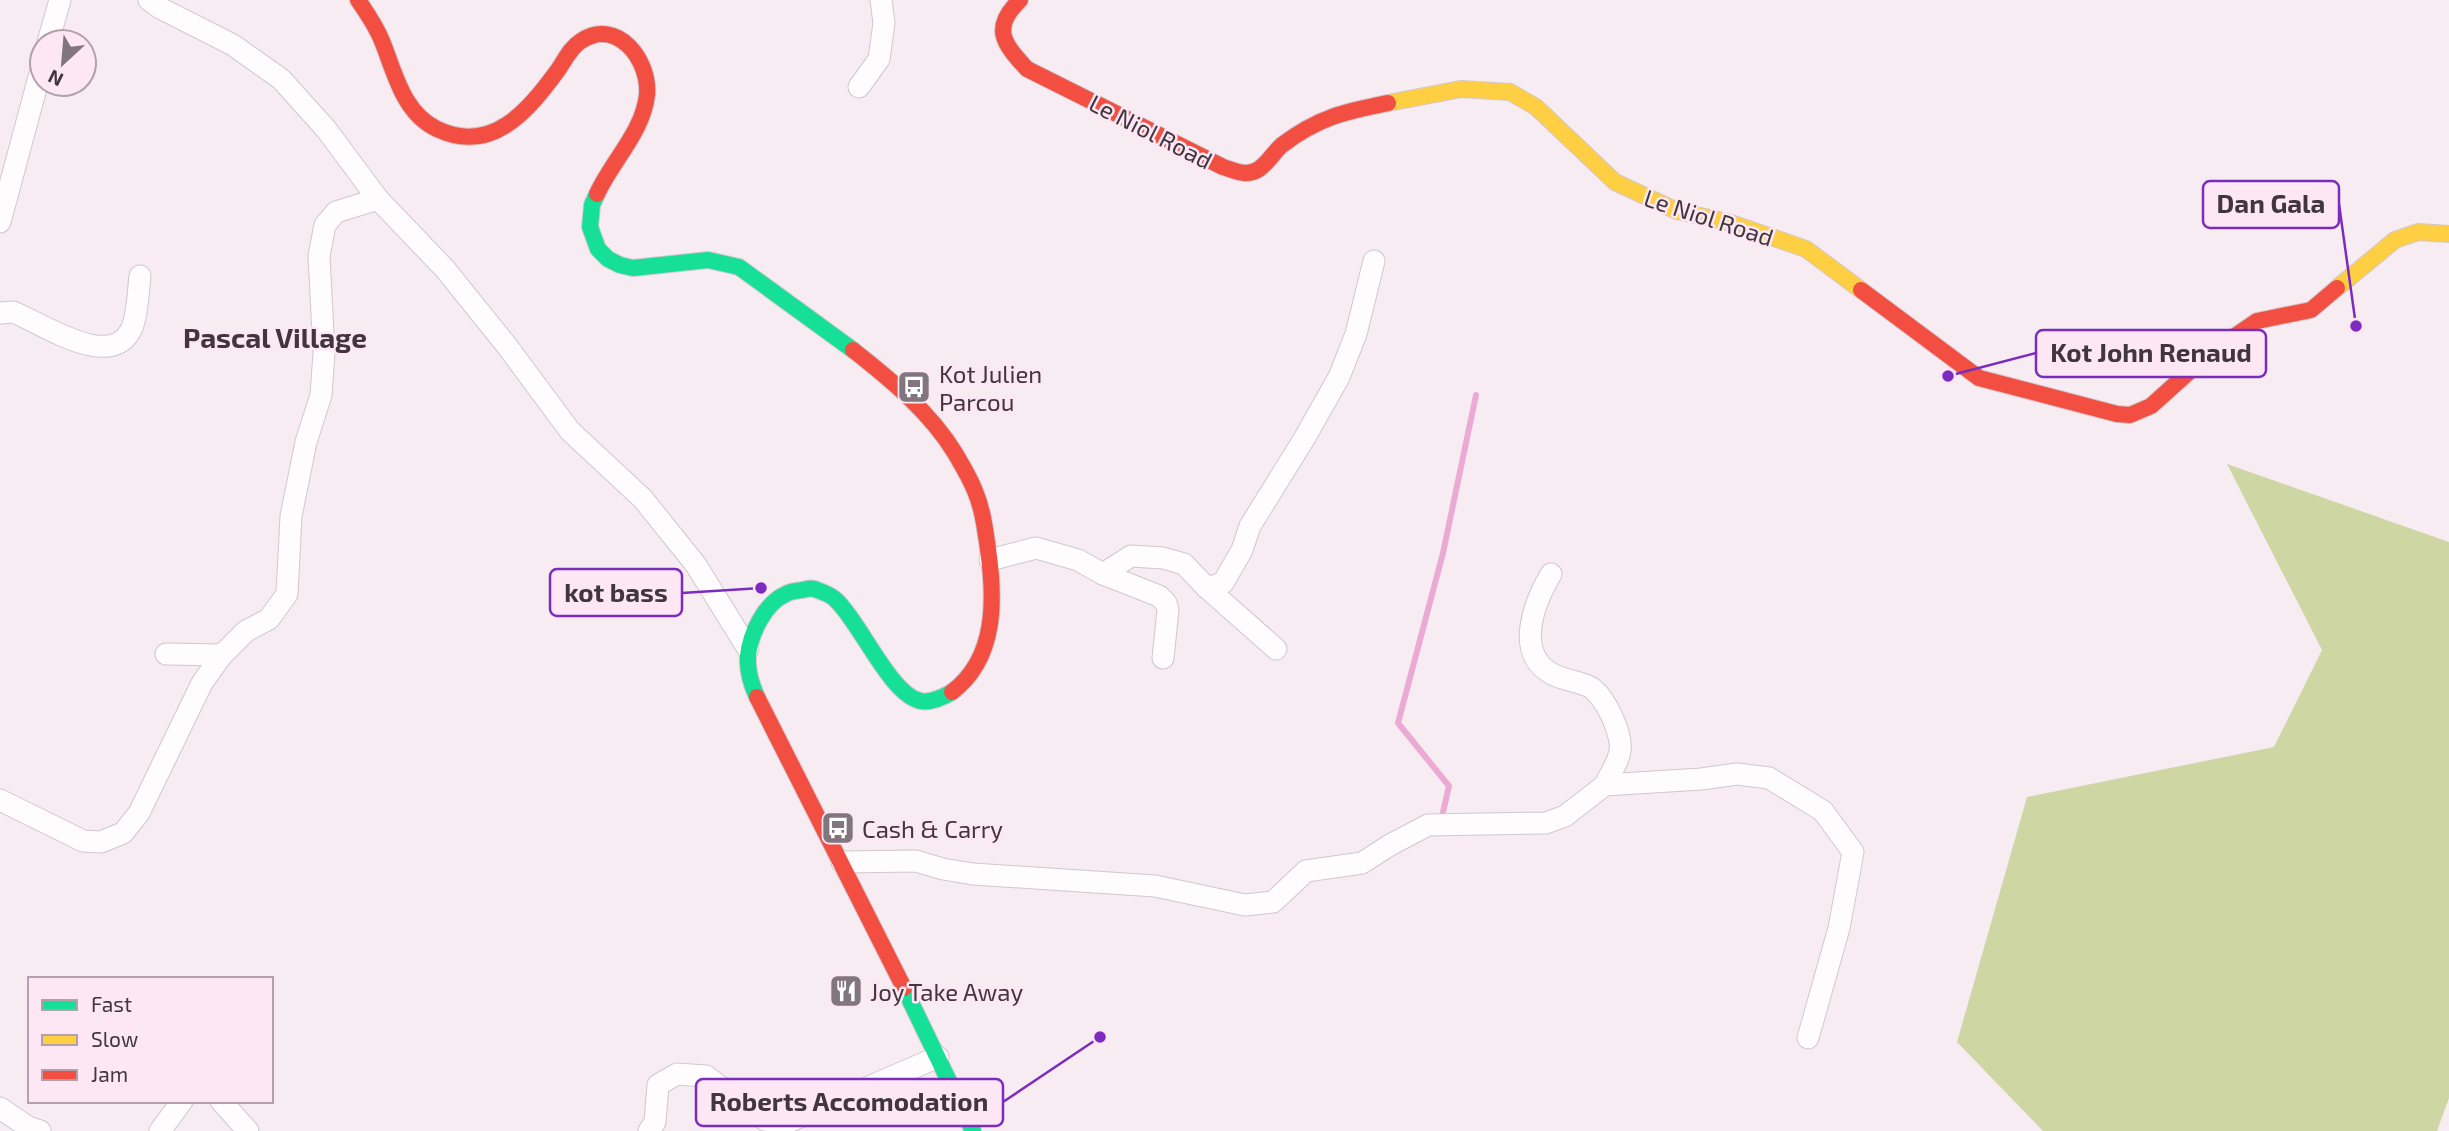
<svg xmlns="http://www.w3.org/2000/svg" width="2449" height="1131" font-family="'Exo 2',sans-serif">
	<rect width="100%" height="100%" fill="#f8ecf3"/>
	<path fill="#ced6a3" d="M2227,464L2449,542V1098L2437,1131H2043L1957,1042L2027,797L2274,747L2322,650Z"/>
	<g fill="none" stroke-linecap="round" stroke-linejoin="round">
		<path stroke="#ebaad4" stroke-width="6" d="M1443,812L1449,786L1398,723L1443,553L1476,395"/>
		<defs>
			<g id="street">
				<path d="M149,0L160,8L233,45L281,79L326,129L378,199L445,269L507,346L570,431L643,499L696,565L748,649"/>
				<path d="M48,42L60,0"/>
				<path d="M859,87L879,59L884,23L881,0"/>
				<path d="M0,222L42,66"/>
				<path d="M0,313L13,312C42,323 115,375 133,325C138,311 138,292 140,276"/>
				<path d="M990,560L1036,548L1078,560L1103,574L1131,556L1163,558L1184,564L1207,588L1276,649"/>
				<path d="M1103,574L1159,596L1166,603L1168,610L1163,658"/>
				<path d="M1551,574C1534,603 1514,653 1552,674C1563,680 1577,681 1588,686C1604,693 1623,734 1620,751C1618,763 1610,774 1605,785"/>
				<path d="M1207,588L1223,583L1242,550L1250,526L1304,439L1339,377L1356,334L1374,261"/>
				<path d="M166,654L222,655L246,631L269,619L287,594L291,516L306,442L321,395L324,353L319,256L325,225L336,212L378,199"/>
				<path d="M0,800L83,841L101,842L123,833L139,813L202,683L222,655"/>
				<path d="M842,862L916,861L943,869L973,874L1155,886L1245,905L1273,902L1306,871L1362,863L1390,845L1428,825L1546,823L1565,816L1605,785L1701,779L1737,774L1769,778L1823,811L1853,852L1839,928L1808,1038"/>
				<path d="M221,1101L248,1131"/>
				<path d="M0,1108L28,1127L40,1131"/>
				<path d="M160,1131L182,1101"/>
				<path d="M649,1131L655,1122L658,1085L677,1074L706,1076L765,1120L786,1123L938,1057"/>
			</g>
			<g id="fast">
				<path d="M597,194L592,205L590,227L598,249L608,259L620,265L633,268L708,260L739,267L853,350"/>
				<path d="M757,697C751,684 747,670 748,656C750,634 765,603 786,594C791,591 797,591 802,590C808,589 811,587 817,590C823,592 831,595 836,600C860,622 891,696 921,701C930,703 944,697 952,692"/>
				<path d="M904,988L973,1131"/>
			</g>
			<g id="slow">
				<path d="M1388,103L1461,89L1510,92L1536,107L1615,182L1677,211L1728,222L1806,249L1861,290"/>
				<path d="M2337,288L2395,240L2418,232L2449,234"/>
			</g>
			<g id="jam">
				<path d="M358,0C367,13 376,26 382,41C395,73 403,113 437,129C492,155 528,111 558,70C565,60 570,48 581,41C617,17 650,60 647,95C643,132 612,161 597,194"/>
				<path d="M1020,0C991,28 1003,43 1027,69L1223,167C1235,171 1247,177 1259,169C1268,163 1274,152 1282,145C1319,117 1344,112 1388,103"/>
				<path d="M1861,290L1979,378L2117,414L2130,415L2151,406L2210,353L2257,321L2311,310L2337,288"/>
				<path d="M853,350C890,379 930,412 955,453C962,465 970,478 975,491C983,510 985,529 988,549C995,599 997,658 952,692"/>
				<path d="M757,697L904,988"/>
			</g>
		</defs>
		<use href="#street" stroke="#d2c7cd" stroke-width="23"/>
		<use href="#fast" stroke="#d2c7cd" stroke-width="18"/>
		<use href="#slow" stroke="#d2c7cd" stroke-width="18"/>
		<use href="#jam" stroke="#d2c7cd" stroke-width="18"/>
		<use href="#street" stroke="#fefcfd" stroke-width="21"/>
		<use href="#fast" stroke="#16e098" stroke-width="16"/>
		<use href="#slow" stroke="#ffcf43" stroke-width="16"/>
		<use href="#jam" stroke="#f24e42" stroke-width="16"/>
	</g>
	<defs>
		<symbol id="bus-square" viewBox="-11 -11 22 22"><rect x="-9" y="-9" width="18" height="18" rx="4" fill="#81767d" stroke="#fde7f4"/><path d="M-5-6H5V4H4V6H2V4H-2V6H-4V4H-5ZM-3.5-4V0h7V-4ZM-3.5 1.2v1.5H-2V1.2ZM2 1.2v1.5H3.5V1.2Z" fill="#fff"/></symbol>
		<symbol id="restaurant-square" viewBox="-11 -11 22 22"><rect x="-9" y="-9" width="18" height="18" rx="4" fill="#81767d" stroke="#fde7f4"/><path d="M-5-6h1v4h1v-4h1v4h1v-4h1v5L-1.5 .5V6h-2V.5L-5-1ZM5-6V6H3V1.5H1.5Q1.5-4 5-6Z" fill="#fff"/></symbol>
	</defs>
	<g fill-rule="evenodd">
		<use href="#bus-square" x="895" y="368" width="38" height="38"/>
		<use href="#bus-square" x="819" y="809" width="38" height="38"/>
		<use href="#restaurant-square" x="827" y="972" width="38" height="38"/>
	</g>
	<g text-anchor="middle" dominant-baseline="central" stroke-width="5" stroke-linejoin="round" paint-order="stroke">
		<g font-size="24" fill="#41363d" stroke="#fde7f4">
			<text transform="translate(1151 131) rotate(27)">Le Niol Road</text>
			<text transform="translate(1709 217) rotate(18)">Le Niol Road</text>
		</g>
		<g font-size="24" fill="#41363d" stroke="#fde7f4" text-anchor="start">
			<text x="939" y="373">Kot Julien<tspan x="939" dy="28">Parcou</tspan></text>
			<text x="862" y="828">Cash &amp; Carry</text>
			<text x="870" y="991">Joy Take Away</text>
		</g>
		<g font-size="28" font-weight="bold" fill="#41363d" stroke="#fde7f4">
			<text x="275" y="337">Pascal Village</text>
		</g>
	</g>
	<path fill="none" stroke="#7b2cbf" stroke-width="2.5" d="M2356 326L2339 204M1948 376L2036 353M761 588L682 593M1100 1037L1003 1102"/>
	<g fill="#7b2cbf" stroke="#fde7f4" stroke-width="2.5">
		<circle cx="2356" cy="326" r="7"/>
		<circle cx="1948" cy="376" r="7"/>
		<circle cx="761" cy="588" r="7"/>
		<circle cx="1100" cy="1037" r="7"/>
	</g>
	<g fill="#fde7f4" stroke="#7b2cbf" stroke-width="2.5">
		<rect x="2203" y="181" width="136" height="47" rx="7"/>
		<rect x="2036" y="330" width="230" height="47" rx="7"/>
		<rect x="550" y="569" width="132" height="47" rx="7"/>
		<rect x="696" y="1079" width="307" height="47" rx="7"/>
	</g>
	<g font-size="26" text-anchor="middle" font-weight="bold" fill="#41363d">
		<text x="2271" y="213">Dan Gala</text>
		<text x="2151" y="362">Kot John Renaud</text>
		<text x="616" y="602">kot bass</text>
		<text x="849" y="1111">Roberts Accomodation</text>
	</g>
	<rect x="28" y="977" width="245" height="126" fill="#fde7f4" stroke="#b2a0ab" stroke-width="2"/>
	<rect x="42" y="1000" width="35" height="10" fill="#16e098" stroke="#b2a0ab" stroke-width="2"/>
	<text x="91" y="1012" font-size="21" fill="#41363d">Fast</text>
	<rect x="42" y="1035" width="35" height="10" fill="#ffcf43" stroke="#b2a0ab" stroke-width="2"/>
	<text x="91" y="1047" font-size="21" fill="#41363d">Slow</text>
	<rect x="42" y="1070" width="35" height="10" fill="#f24e42" stroke="#b2a0ab" stroke-width="2"/>
	<text x="91" y="1082" font-size="21" fill="#41363d">Jam</text>
	<g transform="translate(63 63) rotate(206)"><circle r="33" fill="#fde7f4" stroke="#b2a0ab" stroke-width="2"/>
	<path d="M0-5L12 26L0 18L-12 26Z" fill="#81767d"/>
	<text y="-10" font-size="19" font-weight="bold" text-anchor="middle" fill="#41363d">N</text>
	</g>
</svg>
